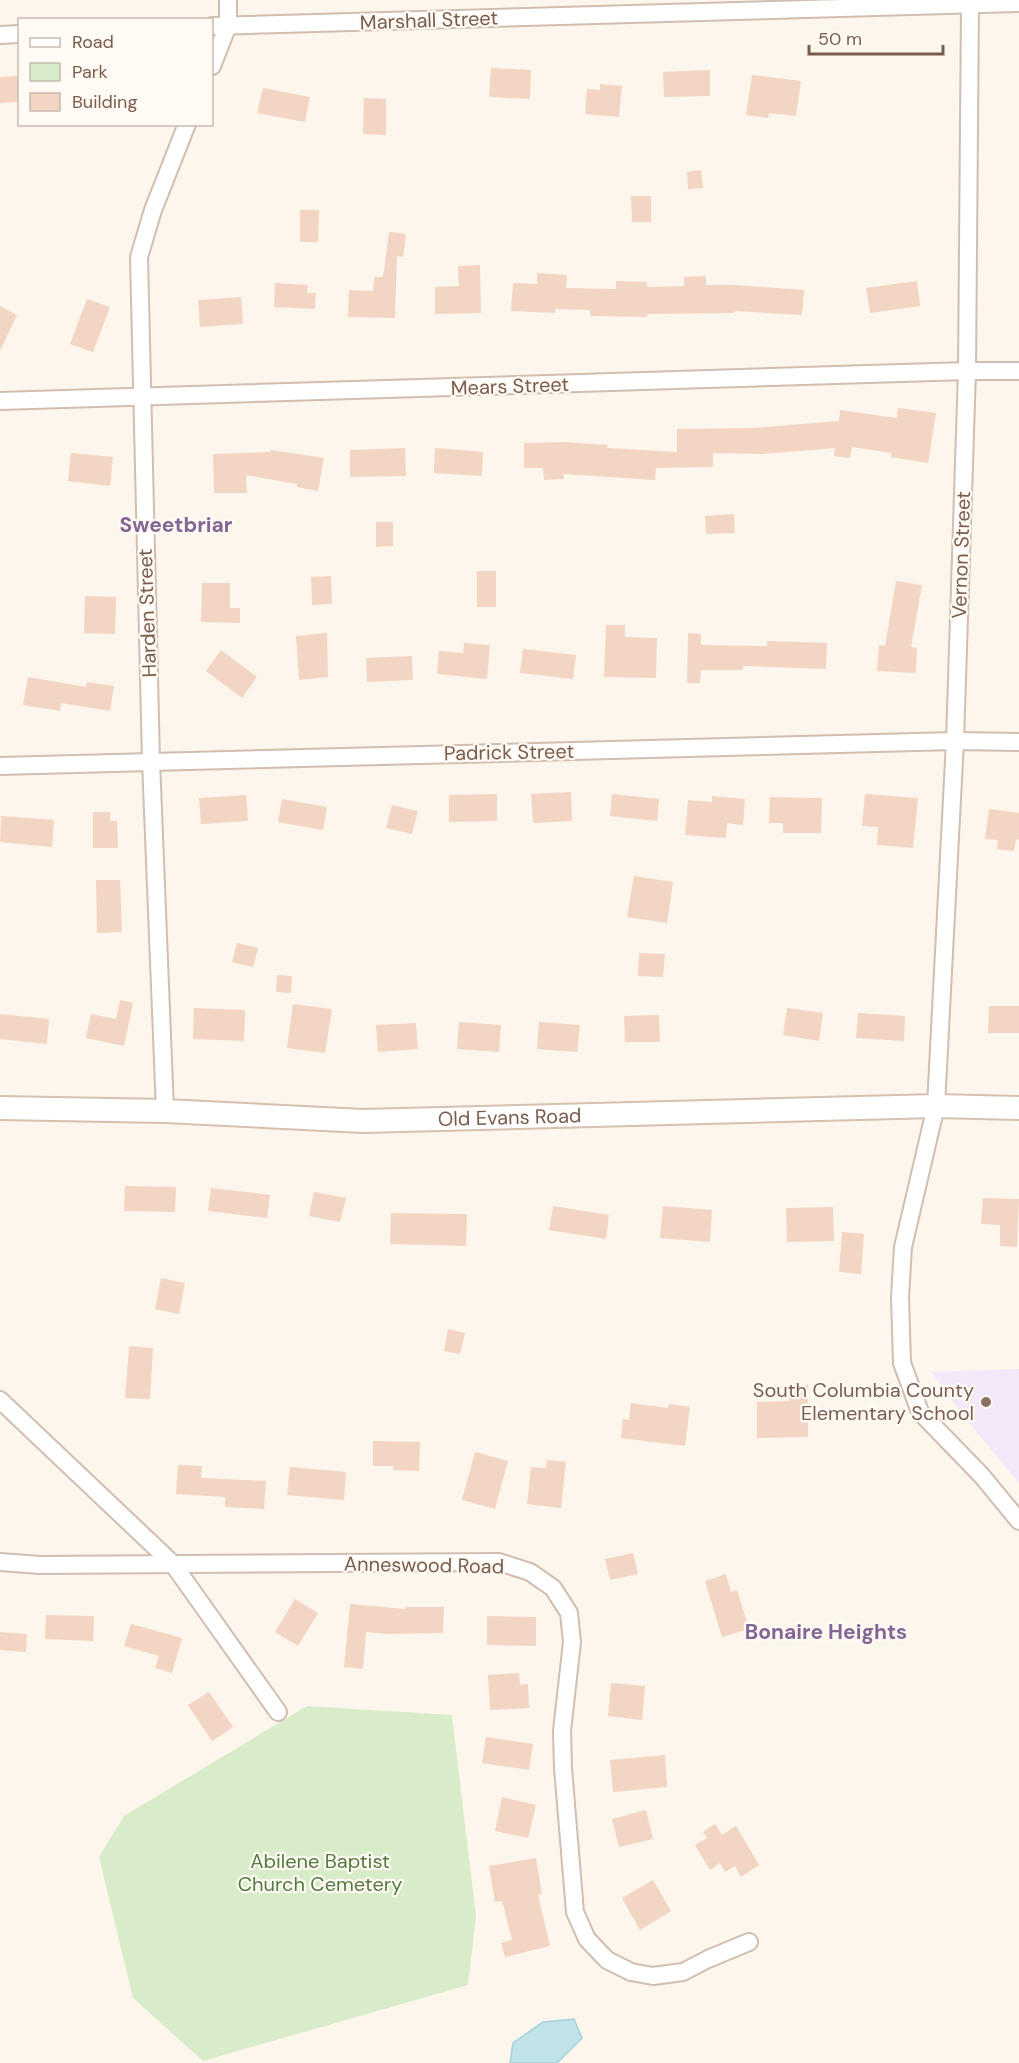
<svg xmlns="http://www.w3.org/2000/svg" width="1019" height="2063" font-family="'DM Sans',sans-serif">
	<rect width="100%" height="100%" fill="#fdf6ec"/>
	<path fill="#f3e8fa" d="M1019,1369V1483L977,1433L931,1372Z"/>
	<path fill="#d8ecc9" d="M307,1706L452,1715L476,1917L468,1985L203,2061L133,1998L99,1857L124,1816Z"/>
	<path fill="#bfe3e8" stroke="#a5d3da" stroke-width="1.5" d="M574,2019L582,2038L557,2063H510L513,2043L543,2022Z"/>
	<g fill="#f3d5c3">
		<path d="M491,68L531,70L530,99L489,97Z"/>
		<path d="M710,70V96L664,97L663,72Z"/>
		<path d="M752,75L801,81L796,116L769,113L768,118L746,115Z"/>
		<path d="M17,76L19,102L0,103V77Z"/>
		<path d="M600,84L622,86L619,117L585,114L587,89L600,90Z"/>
		<path d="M263,88L310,97L305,122L257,113Z"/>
		<path d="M364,98L386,99V135L363,134Z"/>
		<path d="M701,170L703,188L688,189L687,172Z"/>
		<path d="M631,196H651V222H632Z"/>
		<path d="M300,210H319L318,242H300Z"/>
		<path d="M389,232L406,234L403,257L397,256L395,318L348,317L349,290L373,291L374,277H383Z"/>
		<path d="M480,265L481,313L435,314V287L459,286L458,266Z"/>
		<path d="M537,273L567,275L566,288L616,289V281L647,282V287L684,286V277L706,276V285H734L804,290L802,315L734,311V313L647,314V317L590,316V310L555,309V313L511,311L513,283L537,284Z"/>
		<path d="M917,281L920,306L870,313L866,288Z"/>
		<path d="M275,283L308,285L307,293H316L315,309L274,307Z"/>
		<path d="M241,297L243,324L200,327L198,300Z"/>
		<path d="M87,299L110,307L93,352L70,344Z"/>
		<path d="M0,306L17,315L0,351Z"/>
		<path d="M898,408L936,413L928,463L891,457V453L852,447L850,458L834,456L835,448L762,454L713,453V467L656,468L655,480L563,474L564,479L544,480L543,468H524V443L565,442L608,445L607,448L677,452V429L751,428L839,421L840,410L897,418Z"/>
		<path d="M405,448L406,476L350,477V450Z"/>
		<path d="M435,448L483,452L482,476L434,473Z"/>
		<path d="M271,450L324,458L318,491L297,487V484L246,475L247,493H214L213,454L270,452Z"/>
		<path d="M71,453L113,457L110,486L68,481Z"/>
		<path d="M734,514L735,533L706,534L705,516Z"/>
		<path d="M376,522H393V546L376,547Z"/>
		<rect x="477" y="571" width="19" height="36"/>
		<path d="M331,576L332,604L312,605L311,577Z"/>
		<path d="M896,581L922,585L911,647L917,648L916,673L877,671L879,645L885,646Z"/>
		<path d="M202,583H230V608H240V623L201,622Z"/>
		<path d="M85,596L116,597L115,634L84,633Z"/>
		<path d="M606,625H625V637L657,638L656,678L604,677Z"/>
		<path d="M327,633L328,677L299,680L296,636Z"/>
		<path d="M688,633L701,634V645L767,646V641L827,643L826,669L743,666V670H701L700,683H687Z"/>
		<path d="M464,643L490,645L487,679L437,674L439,651L463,653Z"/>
		<path d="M523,649L576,655L573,679L520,673Z"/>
		<path d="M221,650L257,677L242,698L206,671Z"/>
		<path d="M412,656L413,680L367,682L366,658Z"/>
		<path d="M28,677L86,687L87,682L114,686L110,711L61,703L60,711L23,705Z"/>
		<path d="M571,792L572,821L533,823L531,794Z"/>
		<path d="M497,794V821L449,822V795Z"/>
		<path d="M612,794L659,799L657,821L610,816Z"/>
		<path d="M865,794L918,798L913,848L877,845L878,827L862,826Z"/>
		<path d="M246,795L248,821L201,824L199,798Z"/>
		<path d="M712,796L745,799L743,825L727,823L726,838L685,835L688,800L712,802Z"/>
		<path d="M770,797L822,798L821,833H783V823H769Z"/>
		<path d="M282,799L327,807L323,830L278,822Z"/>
		<path d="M392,805L418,811L412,834L386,828Z"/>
		<path d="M989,809L1019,813V840L1016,839L1014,851L997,849L998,840L985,839Z"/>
		<path d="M93,812H110V821H117L118,848H93Z"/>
		<path d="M1,816L54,820L52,847L0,842Z"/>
		<path d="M634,876L673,882L667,923L627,917Z"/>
		<path d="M96,880H120L122,932L97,933Z"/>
		<path d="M237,943L258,948L253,967L232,962Z"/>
		<path d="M639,953L665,954L663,977L638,976Z"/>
		<path d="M277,975L292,976L291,993L276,992Z"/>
		<path d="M120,1000L133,1003L124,1046L86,1038L91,1014L116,1019Z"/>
		<path d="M293,1004L332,1009L325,1053L287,1048Z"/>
		<path d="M989,1006H1019V1033H988Z"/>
		<path d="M194,1008L245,1010L244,1041L193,1039Z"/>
		<path d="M787,1008L823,1013L819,1041L783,1035Z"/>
		<path d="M858,1013L905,1016L904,1041L856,1038Z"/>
		<path d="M0,1014L49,1019L47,1044L0,1039Z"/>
		<path d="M659,1015L660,1042H625L624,1016Z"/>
		<path d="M459,1022L501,1025L499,1052L457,1049Z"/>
		<path d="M539,1022L580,1025L577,1052L537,1049Z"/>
		<path d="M416,1023L418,1049L378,1052L376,1025Z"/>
		<path d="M125,1186L176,1187L175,1212L124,1211Z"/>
		<path d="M211,1188L270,1195L267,1218L208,1211Z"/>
		<path d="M314,1192L346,1198L340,1222L309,1216Z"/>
		<path d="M983,1198L1019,1199L1017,1247L1000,1246V1225L981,1224Z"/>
		<path d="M553,1206L609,1215L606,1239L549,1230Z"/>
		<path d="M663,1206L712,1210L710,1242L660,1238Z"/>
		<path d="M833,1207L834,1241L787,1242L786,1208Z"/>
		<path d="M391,1213L467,1214L466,1246L390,1244Z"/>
		<path d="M842,1232L864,1234L861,1274L839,1272Z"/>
		<path d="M161,1278L185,1283L179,1314L155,1309Z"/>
		<path d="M448,1329L465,1333L460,1354L444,1351Z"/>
		<path d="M129,1346L153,1348L150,1399L125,1398Z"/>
		<path d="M789,1385H808V1437L757,1438V1402L789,1401Z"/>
		<path d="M631,1403L668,1408L669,1404L690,1407L685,1446L621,1438L623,1419L629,1420Z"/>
		<path d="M373,1441L420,1442L419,1471L393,1470V1466H373Z"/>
		<path d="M475,1452L508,1461L495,1509L462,1500Z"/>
		<path d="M547,1460L566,1462L561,1508L527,1504L531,1467L546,1468Z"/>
		<path d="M178,1465L202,1466L201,1478L266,1481L264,1509L225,1507V1497L176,1494Z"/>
		<path d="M290,1467L346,1472L344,1500L287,1495Z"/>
		<path d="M633,1553L638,1574L610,1580L605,1559Z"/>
		<path d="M726,1574L731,1592L737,1590L749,1629L722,1637L705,1581Z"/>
		<path d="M295,1599L318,1613L298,1646L275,1632Z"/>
		<path d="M350,1604L405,1609V1607H444L443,1633L386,1634L366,1632L363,1669L344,1667Z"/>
		<path d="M46,1615L94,1616L93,1641L45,1639Z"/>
		<path d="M487,1616L536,1617V1646L487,1645Z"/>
		<path d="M131,1624L182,1638L172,1673L155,1668L159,1656L124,1646Z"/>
		<path d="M0,1632L27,1634L26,1652L0,1650Z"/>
		<path d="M519,1673L520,1685L528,1684L529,1708L490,1710L488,1675Z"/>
		<path d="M611,1683L645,1686L642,1720L608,1716Z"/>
		<path d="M209,1692L233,1727L212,1741L188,1705Z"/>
		<path d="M486,1737L533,1744L529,1770L482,1763Z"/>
		<path d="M665,1755L667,1787L613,1792L610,1760Z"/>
		<path d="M502,1797L536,1805L528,1838L495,1831Z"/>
		<path d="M646,1810L653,1839L619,1847L612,1819Z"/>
		<path d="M715,1824L722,1835L736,1826L759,1865L741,1877L735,1866L725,1872L720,1863L710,1870L695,1845L707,1838L703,1832Z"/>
		<path d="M536,1858L542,1894L538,1895L550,1946L505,1957L501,1943L512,1940L502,1901L495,1902L489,1866Z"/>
		<path d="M653,1880L671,1911L640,1930L622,1898Z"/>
	</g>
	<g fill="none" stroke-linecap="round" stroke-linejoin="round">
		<defs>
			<g id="street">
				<path d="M970,4L967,371L955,741L936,1106L903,1247L900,1297L902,1363L920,1412L982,1476L1019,1521"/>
				<path d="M212,26L1019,3"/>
				<path d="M0,35L20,34"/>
				<path d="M212,66L228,25V0"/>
				<path d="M0,401L967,371H1019"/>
				<path d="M0,766L955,741L1019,742"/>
				<path d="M165,1111L151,761L139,257L153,210L187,124"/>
				<path d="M0,1400L173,1564L278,1712"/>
				<path d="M0,1562L40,1565L499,1562L530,1572L553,1588L569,1613L572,1642L562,1731L563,1768L575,1912L587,1939L607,1960L631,1972L653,1976L683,1972L708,1959L749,1942"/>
			</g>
			<g id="secondary">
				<path id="s1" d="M0,1108L165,1111L363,1121L936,1106L1019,1108"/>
			</g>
		</defs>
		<use href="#street" stroke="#d1beb0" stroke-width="20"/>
		<use href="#secondary" stroke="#d6c0b0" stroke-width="26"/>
		<use href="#street" stroke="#fff" stroke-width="16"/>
		<use href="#secondary" stroke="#fff" stroke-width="22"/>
	</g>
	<circle fill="#8d6e63" stroke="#fffaf3" stroke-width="2" cx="986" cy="1402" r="6"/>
	<g text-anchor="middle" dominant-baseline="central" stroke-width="4.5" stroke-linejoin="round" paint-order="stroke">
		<g font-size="20" fill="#7a5c4d" stroke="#fffaf3">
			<text transform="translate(429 20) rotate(-2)">Marshall Street</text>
			<text transform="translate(510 386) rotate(-2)">Mears Street</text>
			<text transform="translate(961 555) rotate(-88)">Vernon Street</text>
			<text transform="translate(147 613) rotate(-92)">Harden Street</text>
			<text transform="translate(509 752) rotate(-1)">Padrick Street</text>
			<text stroke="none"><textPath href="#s1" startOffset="510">Old Evans Road</textPath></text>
			<text transform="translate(424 1565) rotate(1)">Anneswood Road</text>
		</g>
		<g font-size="20" fill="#785e54" stroke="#fffaf3" text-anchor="end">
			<text x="974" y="1390">South Columbia County<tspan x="974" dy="23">Elementary School</tspan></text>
		</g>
		<g font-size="20" fill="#537a41" stroke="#fffaf3">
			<text x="320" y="1861">Abilene Baptist<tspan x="320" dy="23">Church Cemetery</tspan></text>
		</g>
		<g font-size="21" font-weight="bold" fill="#846695" stroke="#fffaf3">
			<text x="176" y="525">Sweetbriar</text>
			<text x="826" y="1632">Bonaire Heights</text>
		</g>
	</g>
	<rect x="18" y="18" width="195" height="108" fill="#fffaf3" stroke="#cabbb1" stroke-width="1.5"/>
	<rect x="30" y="38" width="30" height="9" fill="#ffffff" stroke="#cabbb1" stroke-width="1.5"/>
	<text x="72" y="48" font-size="18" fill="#7a5c4d">Road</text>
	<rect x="30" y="63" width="30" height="18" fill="#d8ecc9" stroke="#cabbb1" stroke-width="1.5"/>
	<text x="72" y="78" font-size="18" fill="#7a5c4d">Park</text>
	<rect x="30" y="93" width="30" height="18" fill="#f3d5c3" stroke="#cabbb1" stroke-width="1.5"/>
	<text x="72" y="108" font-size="18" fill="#7a5c4d">Building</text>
	<path d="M809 45v9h134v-9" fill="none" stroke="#7a5c4d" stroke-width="3"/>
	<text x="818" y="45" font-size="18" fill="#7a5c4d" stroke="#fffaf3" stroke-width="4.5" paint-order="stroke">50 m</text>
</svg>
